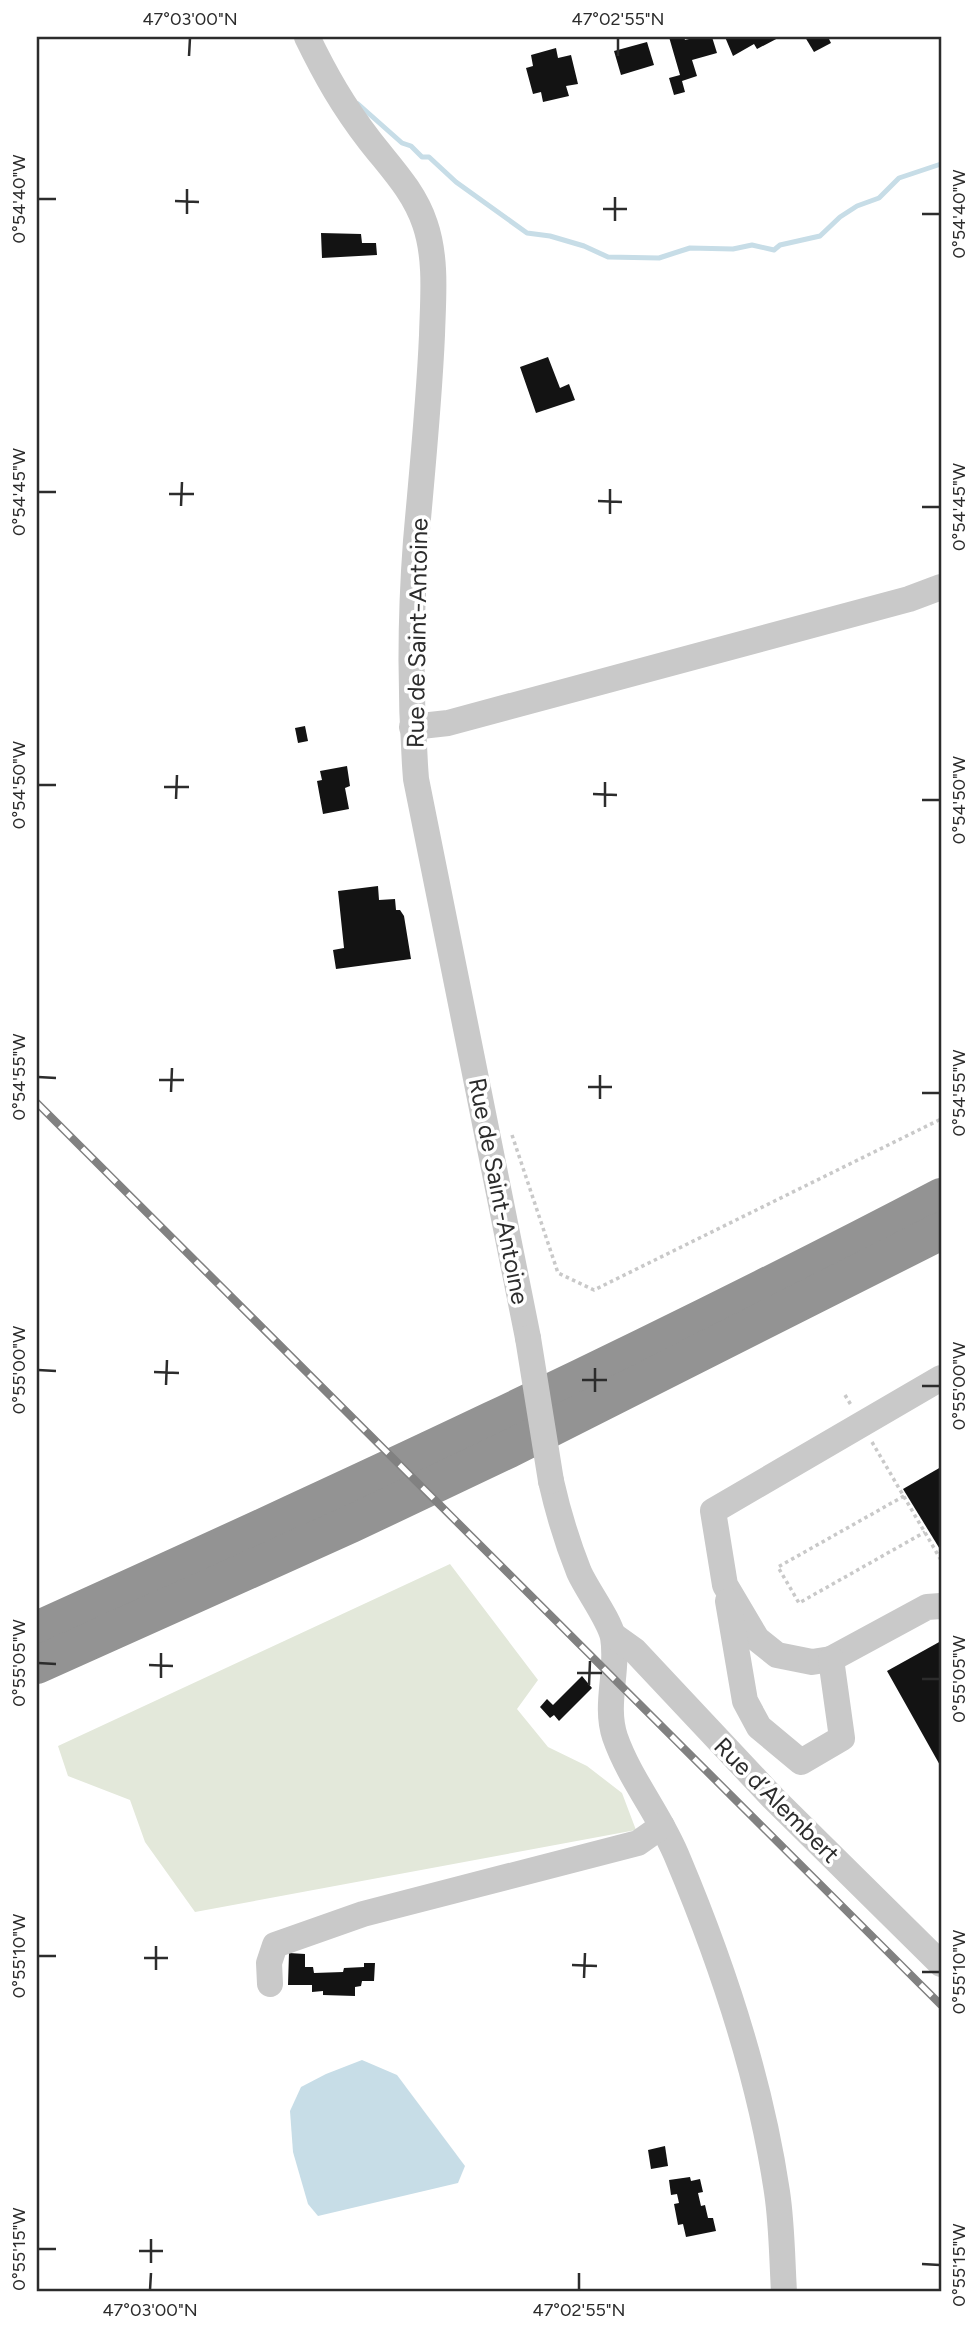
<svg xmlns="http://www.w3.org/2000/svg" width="978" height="2329" font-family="Figtree,sans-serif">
	<rect width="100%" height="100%" fill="#fff"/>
	<path fill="#e3e8da" d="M450,1564L538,1680L517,1709L548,1747L587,1766L622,1793L636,1830L195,1912L145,1842L130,1800L68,1776L58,1746Z"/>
	<path fill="#c7dde7" d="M362,2060L397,2075L465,2166L458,2183L318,2216L308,2204L293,2152L290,2111L301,2087L326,2074Z"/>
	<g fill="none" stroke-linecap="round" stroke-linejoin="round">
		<path stroke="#c7dde7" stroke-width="5" d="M358,104L402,143L411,146L422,157H429L456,182L527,233L550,236L584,246L608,257L659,258L690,248L733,249L752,245L774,250L780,245L820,236L840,217L857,206L879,198L899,178L941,164"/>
	</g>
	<g fill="#131313">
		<path d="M669,37H684L685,40L697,37H712L717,53L692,60L697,76L682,81L685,92L674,95L669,78L680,75Z"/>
		<path d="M725,37H780L757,49L754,44L733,56Z"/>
		<path d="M805,37H828L831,43L814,52Z"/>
		<path d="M647,42L654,65L621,75L614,51Z"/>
		<path d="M556,48L558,58L571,55L578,84L566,86L569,96L543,102L541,92L533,94L526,68L533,66L531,55Z"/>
		<path d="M321,233L361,234L362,243H376L377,255L322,258Z"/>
		<path d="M548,357L560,388L569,384L575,400L536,413L520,367Z"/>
		<path d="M305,726L308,741L298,743L295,728Z"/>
		<path d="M347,766L350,786L345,788L349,809L323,814L317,781L322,780L320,771Z"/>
		<path d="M378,886L379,900L395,899L396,910H400L404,916L411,959L336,969L333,950L344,948L338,891Z"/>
		<path d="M941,1467V1551L903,1489Z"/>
		<path d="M941,1641V1767L887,1671Z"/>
		<path d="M582,1676L592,1688L559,1721L554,1715L550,1718L540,1707L547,1699L553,1705Z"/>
		<path d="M289,1953L305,1954V1967H313L314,1973L343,1972L344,1968L364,1967V1963H375L374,1981H362L361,1986L355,1987V1996L323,1995V1991L312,1992V1985H288Z"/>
		<path d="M665,2146L668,2166L651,2169L648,2150Z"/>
		<path d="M690,2177L691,2181L700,2179L703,2192L698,2193L701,2206L705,2205L708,2218H713L716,2231L686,2237L683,2224L678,2225L674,2204L679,2203L677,2194L671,2195L669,2180Z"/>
	</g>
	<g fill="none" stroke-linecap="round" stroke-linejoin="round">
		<g stroke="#c9c9c9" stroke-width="3.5" stroke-dasharray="3.5 3.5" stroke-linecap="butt">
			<path d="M512,1135L558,1273L594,1290L941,1119"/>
			<path d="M845,1395L851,1405"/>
			<path d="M872,1442L941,1560"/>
			<path d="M904,1496L778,1567L799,1603L925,1532"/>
		</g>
		<g stroke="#c9c9c9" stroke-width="26">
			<path d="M307,37C326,76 343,106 370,141C391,168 414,191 425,224C437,259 433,299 432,335C429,404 422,472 416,541C410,620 410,700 416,779L528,1338"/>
			<path d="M412,727L448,723L909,599L941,587"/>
			<path d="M941,1378L713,1511L725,1585L757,1639L777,1655L812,1662L831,1659L927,1607L941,1606"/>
			<path d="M551,1481C558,1512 567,1542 579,1572C587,1590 609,1619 613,1637C619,1671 604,1704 615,1737C630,1780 661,1816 678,1859C723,1966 760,2077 777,2192C782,2225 782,2259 784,2292"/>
			<path d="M728,1601L745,1701L759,1727L801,1762L842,1738L831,1659"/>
			<path d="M613,1635L634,1650L773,1798L941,1964"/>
			<path d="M270,1984L269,1963L275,1945L363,1914L638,1843L662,1826"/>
		</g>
		<g stroke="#939393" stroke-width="38">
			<path d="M37,1630C341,1493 645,1352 941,1197"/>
			<path d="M37,1665L351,1524L509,1449L941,1231"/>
		</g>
		<defs>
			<path id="rail" d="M37,1103L941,2005"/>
		</defs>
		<use href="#rail" stroke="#818181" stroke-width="8"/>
		<use href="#rail" stroke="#fff" stroke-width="5" stroke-dasharray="16" stroke-linecap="butt"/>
		<path stroke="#c9c9c9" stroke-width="26" d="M528,1338L551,1481"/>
	</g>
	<path fill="none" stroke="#2c2c2c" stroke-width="2.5" d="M189,56L190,38M618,56V38M38,199H56M175,201L199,202M603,209H627M187,214V189M922,214H940M615,221V197M38,492H56M169,494H194M598,501L622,502M181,506L182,482M922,507H940M610,514V489M38,785H56M164,787H189M593,794L617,795M176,799L177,775M922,800H940M605,807V782M38,1077L56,1078M159,1080H184M588,1087H612M171,1092L172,1068M922,1093H940M600,1099V1075M38,1370L56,1371M154,1372L179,1373M582,1380H607M166,1385L167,1360M922,1386H940M595,1392V1368M38,1663L56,1664M149,1665L173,1666M577,1673H602M161,1678V1653M922,1679H940M589,1685L590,1661M38,1956H56M144,1958H168M572,1965L597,1966M156,1970V1946M922,1972H940M584,1978L585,1953M38,2249H56M139,2251H163M151,2263V2239M922,2264L940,2265M150,2290L151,2273M579,2290V2273"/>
	<g text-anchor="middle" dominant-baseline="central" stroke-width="7" stroke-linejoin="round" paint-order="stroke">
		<g font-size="24" fill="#2c2c2c" stroke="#fff">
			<text transform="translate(417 633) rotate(-89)">Rue de Saint-Antoine</text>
			<text transform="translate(499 1191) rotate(79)">Rue de Saint-Antoine</text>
			<text transform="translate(777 1800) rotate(45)">Rue d’Alembert</text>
		</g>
	</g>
	<rect width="978" height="2329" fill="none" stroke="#ffffff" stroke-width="77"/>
	<rect x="38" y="38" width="902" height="2252" fill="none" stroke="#2c2c2c" stroke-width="2.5"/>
	<g font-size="18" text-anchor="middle" fill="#2c2c2c">
		<text x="190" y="25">47°03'00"N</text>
		<text x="618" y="25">47°02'55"N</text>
		<text transform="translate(19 199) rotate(-90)" y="6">0°54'40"W</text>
		<text transform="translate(959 214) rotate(-90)" y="6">0°54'40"W</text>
		<text transform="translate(19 492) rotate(-90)" y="6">0°54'45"W</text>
		<text transform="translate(959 507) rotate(-90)" y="6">0°54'45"W</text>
		<text transform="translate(19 785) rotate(-90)" y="6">0°54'50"W</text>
		<text transform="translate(959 800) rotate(-90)" y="6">0°54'50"W</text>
		<text transform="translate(19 1077) rotate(-90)" y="6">0°54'55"W</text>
		<text transform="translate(959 1093) rotate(-90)" y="6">0°54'55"W</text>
		<text transform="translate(19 1370) rotate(-90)" y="6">0°55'00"W</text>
		<text transform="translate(959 1386) rotate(-90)" y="6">0°55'00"W</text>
		<text transform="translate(19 1663) rotate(-90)" y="6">0°55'05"W</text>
		<text transform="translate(959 1679) rotate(-90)" y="6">0°55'05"W</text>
		<text transform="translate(19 1956) rotate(-90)" y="6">0°55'10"W</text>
		<text transform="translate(959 1972) rotate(-90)" y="6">0°55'10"W</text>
		<text transform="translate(19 2249) rotate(-90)" y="6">0°55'15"W</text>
		<text transform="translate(959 2265) rotate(-90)" y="6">0°55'15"W</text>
		<text x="150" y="2316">47°03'00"N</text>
		<text x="579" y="2316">47°02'55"N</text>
	</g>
</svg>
